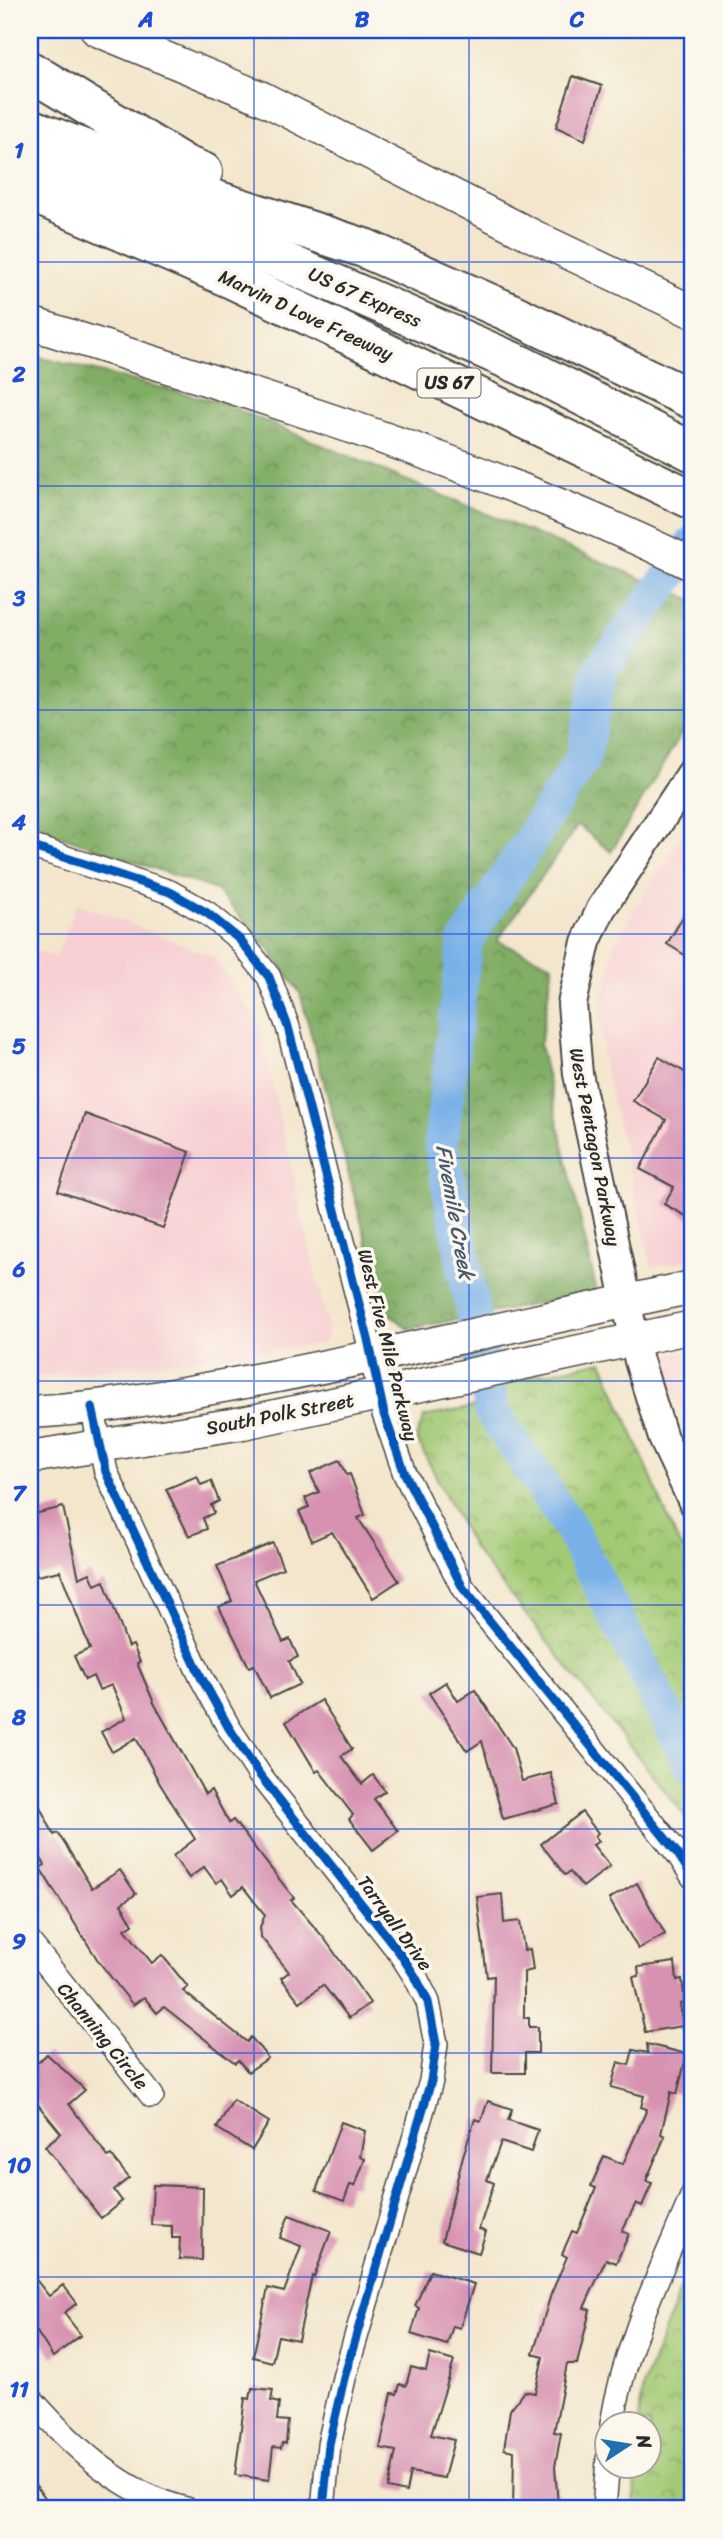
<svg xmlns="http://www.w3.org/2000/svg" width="723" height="2539" font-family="Sriracha,sans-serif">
	<defs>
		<pattern id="forest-crowns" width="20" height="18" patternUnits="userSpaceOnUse" patternTransform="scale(1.75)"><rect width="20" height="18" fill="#81ad65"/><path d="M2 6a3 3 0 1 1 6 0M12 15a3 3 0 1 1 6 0" fill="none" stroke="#6a8d53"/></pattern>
		<pattern id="park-crowns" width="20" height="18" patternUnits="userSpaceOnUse" patternTransform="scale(1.75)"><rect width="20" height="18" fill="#a2c973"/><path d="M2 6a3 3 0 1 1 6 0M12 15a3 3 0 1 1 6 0" fill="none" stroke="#84a35f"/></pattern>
	</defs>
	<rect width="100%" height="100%" fill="#fbf7ec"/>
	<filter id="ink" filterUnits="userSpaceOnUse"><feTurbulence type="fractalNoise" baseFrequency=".0143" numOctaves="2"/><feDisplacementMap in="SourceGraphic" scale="14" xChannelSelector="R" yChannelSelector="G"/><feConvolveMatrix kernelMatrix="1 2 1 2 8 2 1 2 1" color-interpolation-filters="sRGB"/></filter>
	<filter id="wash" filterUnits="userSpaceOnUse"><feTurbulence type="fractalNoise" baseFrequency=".00686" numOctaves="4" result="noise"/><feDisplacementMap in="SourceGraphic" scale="28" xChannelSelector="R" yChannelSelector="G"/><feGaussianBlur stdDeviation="1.57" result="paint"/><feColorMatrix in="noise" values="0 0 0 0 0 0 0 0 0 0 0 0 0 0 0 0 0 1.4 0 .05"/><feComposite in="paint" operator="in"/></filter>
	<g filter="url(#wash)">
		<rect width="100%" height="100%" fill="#f3e6cc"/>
		<g fill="#f7cfd2">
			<path d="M693,817V1259L652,1267L603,1061L600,1010L615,941Z"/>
			<path d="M77,903L214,957L258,1023L329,1332L323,1344L30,1378V949L56,957Z"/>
			<path d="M693,1350V1423L666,1382L661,1357Z"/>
		</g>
		<path fill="url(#forest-crowns)" stroke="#566c48" stroke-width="2" d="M30,355L219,402L693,600V714L611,852L578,825L497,941L553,965L540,1045L597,1292L408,1329L385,1310L300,993L267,946L216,890L30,825Z"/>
		<g fill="url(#park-crowns)" stroke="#667a4f" stroke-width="2">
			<path d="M602,1361L678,1542L693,1561V1826L473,1548L416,1438L424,1417L506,1401L495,1384Z"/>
			<path d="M693,2257V2509H635L634,2466H650V2424L638,2423L643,2386Z"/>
		</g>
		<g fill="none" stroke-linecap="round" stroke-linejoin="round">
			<path stroke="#79b0e8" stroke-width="35" d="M693,544L601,669L583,758L465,942L441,1143L492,1412L571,1529L693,1767"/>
		</g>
		<g id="blocks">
			<g fill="#d791b1">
				<path d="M573,76L602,86L585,140L556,127Z"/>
				<path d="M693,900V960L667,944Z"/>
				<path d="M659,1057L693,1077V1220L664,1204L674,1187L640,1169L666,1120L633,1101Z"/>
				<path d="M85,1114L190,1152L163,1228L58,1191Z"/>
				<path d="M340,1460L347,1475L350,1474L365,1515L358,1518L399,1581L373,1598L332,1532L312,1541L299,1511L309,1507L305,1498L319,1492L310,1473Z"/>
				<path d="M197,1476L201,1485L211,1481L219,1501L211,1505L214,1513L203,1518L207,1529L189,1536L166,1489Z"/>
				<path d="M63,1507L79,1578L90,1573L95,1585L104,1581L128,1647L133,1645L140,1662L137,1663L154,1703L205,1794L211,1790L229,1823L233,1820L294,1898L291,1900L324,1938L370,2003L349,2018L323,1985L300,2002L281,1978L289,1972L261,1937L260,1927L265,1915L243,1887L233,1895L222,1879L216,1883L204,1867L189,1878L173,1856L195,1839L160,1784L136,1738L112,1752L101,1732L126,1718L112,1685L99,1690L93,1676L85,1680L74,1656L90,1649L60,1571L37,1576L34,1560L30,1562V1515Z"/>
				<path d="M273,1543L283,1568L254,1580L283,1642L290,1639L298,1657L289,1661L300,1684L270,1698L254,1665L249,1667L219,1607L232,1601L217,1566Z"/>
				<path d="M446,1682L458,1701L475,1690L513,1748L522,1781L551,1773L559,1804L503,1819L482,1741L467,1751L429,1693Z"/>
				<path d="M321,1700L352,1749L341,1756L362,1784L373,1775L385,1791L374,1799L398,1831L373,1850L349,1819L353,1815L319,1770L316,1772L286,1722Z"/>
				<path d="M30,1787L54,1835L58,1833L92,1888L120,1870L136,1894L121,1904L133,1924L125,1929L152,1963L162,1955L188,1987L183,1991L247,2042L251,2037L268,2058L248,2072L238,2060L235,2063L164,2007L157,2013L144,1997L133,2005L99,1962L40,1868L45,1865L30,1841Z"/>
				<path d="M582,1812L598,1833L595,1836L599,1841L593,1845L610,1866L583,1887L570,1872L565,1875L541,1844Z"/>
				<path d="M637,1883L665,1934L638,1949L609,1899Z"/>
				<path d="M502,1894L504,1923L520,1921L524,1950L530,1949L533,1970L524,1972V2018H529V2027H538V2053H525V2073H492L494,1976L487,1977L477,1897Z"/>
				<path d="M675,1962L677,1980L682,1979L685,2003L680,2004L683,2026L645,2032L633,1977L639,1976L638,1967Z"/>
				<path d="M647,2044L687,2054L677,2094L671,2092L661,2134L665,2136L646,2181L652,2183L642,2206L636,2203L622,2231L629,2234L616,2263L606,2259L584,2308L590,2310L577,2364H567L554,2432L561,2433L555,2467L558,2505H554V2509H513L514,2451L504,2449L510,2410L524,2391L535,2393L543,2357L533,2354L551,2294L567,2257L562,2254L572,2231L577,2233L596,2188L591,2186L604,2156L623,2164L647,2109L641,2107L644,2096L611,2087L618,2062L629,2065L633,2050L648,2053Z"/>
				<path d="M47,2054L85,2090L69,2104L108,2157L111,2155L129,2178L114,2190L122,2201L101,2218L45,2146L61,2133L30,2095V2070Z"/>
				<path d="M233,2100L269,2122L252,2150L217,2128Z"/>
				<path d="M488,2101L512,2109L508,2120L538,2130L531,2152L501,2142L487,2180L494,2183L479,2229L486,2232L479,2253L442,2241L463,2156L475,2119L481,2121Z"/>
				<path d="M341,2122L365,2131L360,2157L365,2159L355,2186L350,2185L344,2201L316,2191Z"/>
				<path d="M153,2185L203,2187L202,2260L179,2259L180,2238H172V2226L151,2225Z"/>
				<path d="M289,2215L331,2231L314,2277L312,2276L298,2340L278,2336L272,2362L253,2357L268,2288L284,2292L301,2246L280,2238Z"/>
				<path d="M430,2271L474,2284L460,2328L453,2326L447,2345L411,2334L419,2308L415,2306Z"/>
				<path d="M30,2272L49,2296L63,2285L77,2303L64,2313L81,2335L53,2357L30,2321Z"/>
				<path d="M430,2354L454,2361L431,2435L454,2440L444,2478L410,2472L406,2492L388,2488L396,2451L380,2448L392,2393L397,2394L400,2384L406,2386L411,2367L426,2371Z"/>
				<path d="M252,2388L273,2390L271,2401L279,2403L277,2420L288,2421L286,2443H282L281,2448L273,2447L269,2480L235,2475L245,2398L250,2399Z"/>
				<path d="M30,2478L54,2509H30Z"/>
			</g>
		</g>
	</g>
	<g filter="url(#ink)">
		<use href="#blocks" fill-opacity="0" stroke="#494743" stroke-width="2"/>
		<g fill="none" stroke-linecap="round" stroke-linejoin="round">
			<defs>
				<g id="minor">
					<path d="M30,846L170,892L207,913L239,939L269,977L288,1027L368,1339L384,1414L405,1474L463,1588L678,1854L693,1877"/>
					<path d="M92,1407L106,1472L201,1677L229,1728L259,1774L400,1953L416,1978L428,2002L436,2044L431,2081L344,2378L329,2444L323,2509"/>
					<path d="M30,1943L152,2096"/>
					<path d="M30,2398C72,2446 122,2494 186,2509"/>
					<path d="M612,2424C625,2343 662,2269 693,2194"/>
					<path d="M604,2509L608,2459"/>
				</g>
				<path id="tertiary" d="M693,771L601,909L586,942L572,1004L578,1074L639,1361L663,1438L693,1502"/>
				<g id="secondary">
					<path d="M97,30L262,98L535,237L693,312"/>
					<path d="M30,323C254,395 481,461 693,565"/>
					<path d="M30,1412C113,1408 195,1391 277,1376C416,1349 554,1316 693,1287"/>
					<path d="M30,1457L243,1423L693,1327"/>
				</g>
				<g id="motorway">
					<path d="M30,71L185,165L203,172"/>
					<path d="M30,128L204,196L364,248L507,311L693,400"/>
					<path d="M30,157L214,231L523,366L693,452"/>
					<path d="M30,192L234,280L693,500"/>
				</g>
			</defs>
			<use href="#minor" stroke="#494743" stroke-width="26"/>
			<use href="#tertiary" stroke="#494743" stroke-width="32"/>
			<use href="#secondary" stroke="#494743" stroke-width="35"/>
			<use href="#motorway" stroke="#494743" stroke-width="42"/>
			<use href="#minor" stroke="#fff" stroke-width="23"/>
			<use href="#tertiary" stroke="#fff" stroke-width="28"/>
			<use href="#secondary" stroke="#fff" stroke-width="32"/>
			<use href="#motorway" stroke="#fff" stroke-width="38"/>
			<defs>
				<g id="cycleway">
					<path d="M30,846L170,892L207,913L239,939L269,977L288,1027L368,1339L384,1414L405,1474L463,1588L678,1854L693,1877"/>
					<path d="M92,1407L106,1472L201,1677L229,1728L259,1774L400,1953L416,1978L428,2002L436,2044L431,2081L344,2378L329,2444L323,2509"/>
				</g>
			</defs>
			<use href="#cycleway" stroke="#fbf7ec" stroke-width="13"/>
			<use href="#cycleway" stroke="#0057b8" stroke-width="9"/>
		</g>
	</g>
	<path fill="none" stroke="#1d4ed8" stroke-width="2" stroke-opacity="0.55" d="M254,30V2509M469,30V2509M30,262H693M30,486H693M30,710H693M30,934H693M30,1158H693M30,1381H693M30,1605H693M30,1829H693M30,2053H693M30,2277H693"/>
	<g text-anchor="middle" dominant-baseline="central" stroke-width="7" stroke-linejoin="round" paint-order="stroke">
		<rect fill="#fbf7ec" stroke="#696865" stroke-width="2" x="417.5" y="368.5" width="63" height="29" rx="5"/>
		<g font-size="18" font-weight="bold" fill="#2b2b2b">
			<text x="449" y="383">US 67</text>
		</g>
		<g font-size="19" fill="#2b2b2b" stroke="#fbf7ec">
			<text transform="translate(365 297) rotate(24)">US 67 Express</text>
			<text transform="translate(306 315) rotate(25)">Marvin D Love Freeway</text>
			<text transform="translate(595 1147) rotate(79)">West Pentagon Parkway</text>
			<text transform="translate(388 1345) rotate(76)">West Five Mile Parkway</text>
			<text transform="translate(280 1414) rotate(-11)">South Polk Street</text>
			<text transform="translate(395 1923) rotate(54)">Tarryall Drive</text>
			<text transform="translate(103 2036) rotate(51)">Channing Circle</text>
		</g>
		<g font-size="21" font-style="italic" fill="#465a6d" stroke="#fbf7ec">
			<text transform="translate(455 1212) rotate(80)">Fivemile Creek</text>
		</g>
	</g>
	<rect width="723" height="2539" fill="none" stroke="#fbf7ec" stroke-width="77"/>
	<g transform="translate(628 2445) rotate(78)"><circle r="33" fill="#fbf7ec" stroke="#a8a59f" stroke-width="2"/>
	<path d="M0-5L12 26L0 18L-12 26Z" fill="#1f6fb2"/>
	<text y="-10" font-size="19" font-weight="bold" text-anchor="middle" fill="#2b2b2b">N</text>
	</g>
	<rect x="38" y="38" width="646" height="2462" fill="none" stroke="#1d4ed8" stroke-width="2.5"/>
	<g font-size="23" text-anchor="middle" font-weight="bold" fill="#1d4ed8">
		<text x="146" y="27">A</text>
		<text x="362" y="27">B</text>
		<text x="577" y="27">C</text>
		<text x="19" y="158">1</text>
		<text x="19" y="382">2</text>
		<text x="19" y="606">3</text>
		<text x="19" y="830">4</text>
		<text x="19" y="1054">5</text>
		<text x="19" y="1277">6</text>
		<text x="19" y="1501">7</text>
		<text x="19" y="1725">8</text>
		<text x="19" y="1949">9</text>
		<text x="19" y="2173">10</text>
		<text x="19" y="2397">11</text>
	</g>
</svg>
